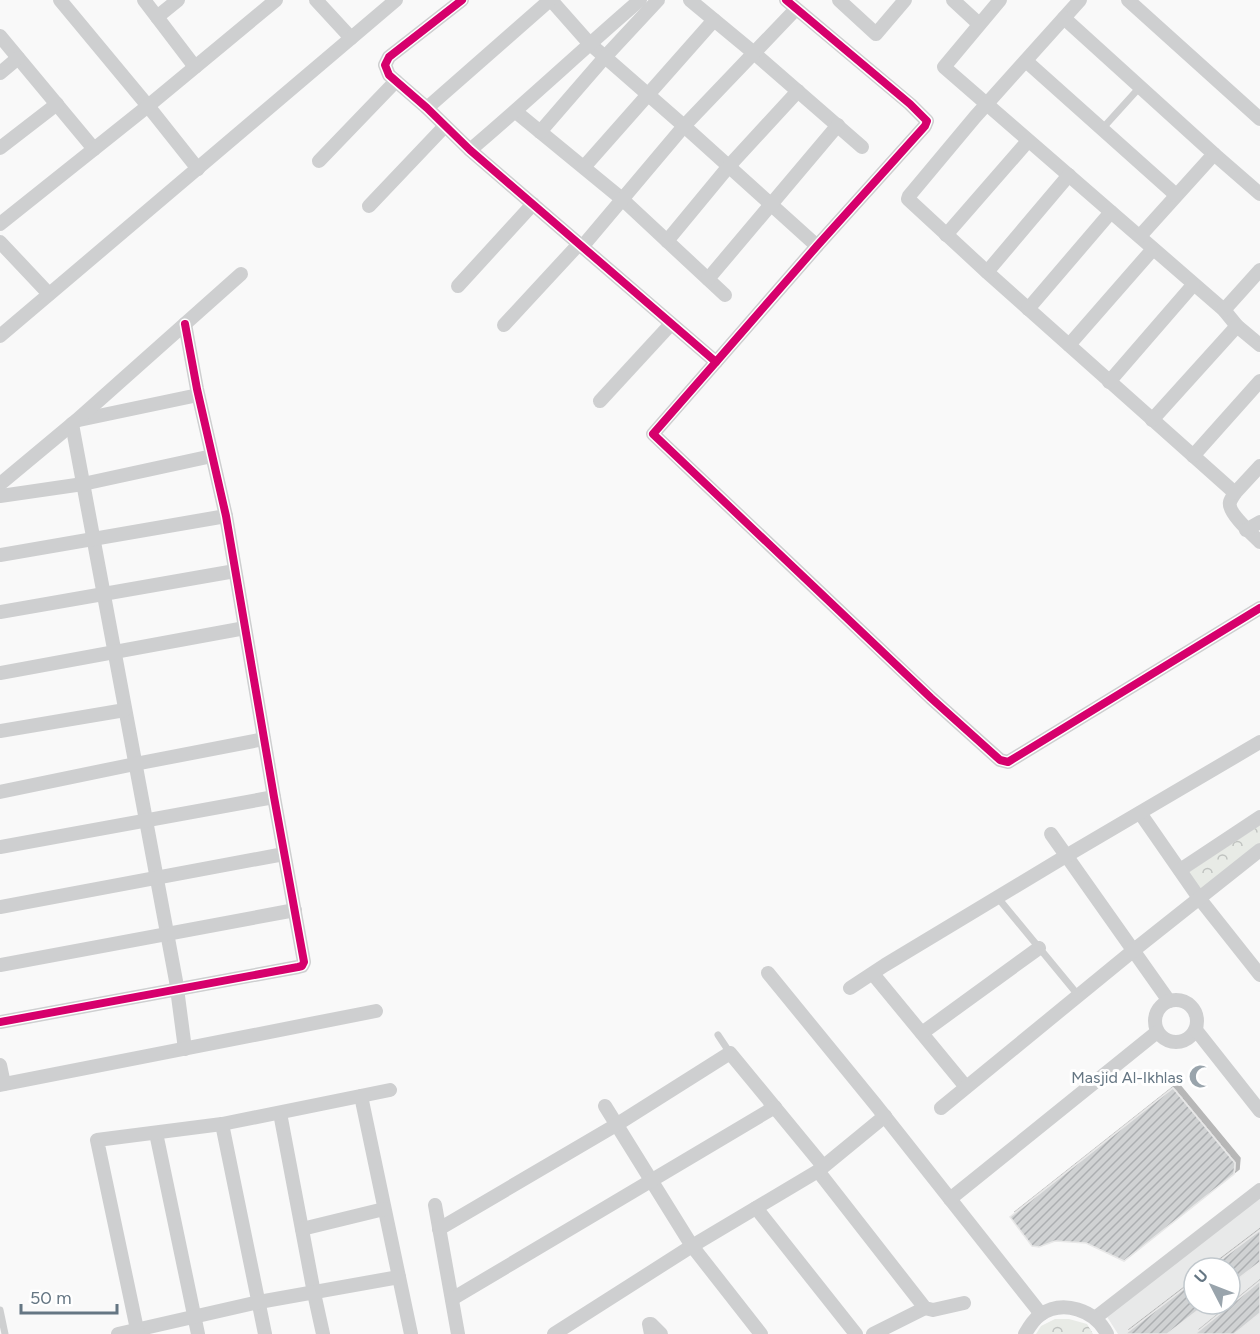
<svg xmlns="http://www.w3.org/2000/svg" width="1260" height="1334" font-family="Figtree,sans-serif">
	<defs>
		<pattern id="forest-crowns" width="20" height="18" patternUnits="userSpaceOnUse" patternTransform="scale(1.5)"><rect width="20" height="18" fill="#e8ebe6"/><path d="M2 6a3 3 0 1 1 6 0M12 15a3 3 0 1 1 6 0" fill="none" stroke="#c0c3c0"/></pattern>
		<pattern id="building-hatch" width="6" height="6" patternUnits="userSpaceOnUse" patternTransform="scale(1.5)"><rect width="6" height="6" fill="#d0d2d3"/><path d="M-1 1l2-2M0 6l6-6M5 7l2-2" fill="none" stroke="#acafb1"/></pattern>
		<filter id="shadow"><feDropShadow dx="5" dy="-5" stdDeviation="0" flood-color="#0004"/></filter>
	</defs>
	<rect width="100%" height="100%" fill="#f9f9f9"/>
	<path fill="#e8e9e9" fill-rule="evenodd" d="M1260,1184V1334H1118L1104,1312ZM1194,1268H1230V1304H1194Z"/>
	<g fill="url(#forest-crowns)">
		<path d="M1260,825V843L1200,890L1187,873Z"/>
		<path d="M1055,1319H1069L1087,1324L1093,1334H1036L1041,1326Z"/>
	</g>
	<g fill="url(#building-hatch)" stroke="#e8e8e8" stroke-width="1.5" filter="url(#shadow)">
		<path d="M1173,1088L1235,1163L1234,1174L1124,1261L1086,1243L1055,1241L1039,1247L1032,1246L1010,1217Z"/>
		<path d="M1260,1230V1262L1230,1285V1268H1210Z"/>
		<path d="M1194,1281V1304H1206L1167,1334H1125Z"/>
		<path d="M1260,1281V1313L1234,1334H1195Z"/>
	</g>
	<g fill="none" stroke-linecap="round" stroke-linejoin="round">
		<g stroke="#cecfd0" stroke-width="7">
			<path d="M1102,129L1140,87"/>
			<path d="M998,898L1078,995"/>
			<path d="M718,1035L730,1053"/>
			<path d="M0,1310L5,1334"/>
		</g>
		<g stroke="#cecfd0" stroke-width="14">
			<path d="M60,0L148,106L198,169"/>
			<path d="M144,0L195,67"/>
			<path d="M316,0L351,38"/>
			<path d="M462,0L389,57L385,65L389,75L427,108L470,150L716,362L817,246L925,126L927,121L910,104L786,0"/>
			<path d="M551,0L589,43L684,126L817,246"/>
			<path d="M690,0L754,53L862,147"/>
			<path d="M839,0L876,34L905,0"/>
			<path d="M953,0L979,24"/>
			<path d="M1000,0L944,67L1224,310L1237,326L1260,345"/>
			<path d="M1080,0L975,117L909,196L908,199L987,272L1235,493C1233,496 1231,499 1230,502C1227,512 1253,535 1260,542"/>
			<path d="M1128,0L1260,119"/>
			<path d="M157,17L178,0"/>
			<path d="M1064,18L1214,154L1140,236"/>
			<path d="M0,36L94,149"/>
			<path d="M1026,61L1176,195"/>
			<path d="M0,73L18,58"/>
			<path d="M427,108L550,0"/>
			<path d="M516,112L622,199L725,295"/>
			<path d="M540,132L605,57L658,0"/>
			<path d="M0,148L57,104"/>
			<path d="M470,150C528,101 583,49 640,0"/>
			<path d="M1214,154L1260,194"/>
			<path d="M319,161L396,81"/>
			<path d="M584,167L714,20"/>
			<path d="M369,206L445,126"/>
			<path d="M0,224L148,106L276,0"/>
			<path d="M946,235L1028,141"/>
			<path d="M667,241L729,166L798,91"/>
			<path d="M0,242L49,294"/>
			<path d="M582,247L684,126L796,9"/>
			<path d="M987,272L1069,175"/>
			<path d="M708,279L838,125"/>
			<path d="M458,286L533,204"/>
			<path d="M1028,309L1111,212"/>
			<path d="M1224,310L1260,270"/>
			<path d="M504,325L579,244"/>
			<path d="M0,336L396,0"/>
			<path d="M1069,345L1153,249"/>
			<path d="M716,362L653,434L931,698L1000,760L1008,762L1260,608"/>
			<path d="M1109,382L1193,285"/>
			<path d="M600,401L671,324"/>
			<path d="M79,420L198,395"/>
			<path d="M1152,420L1237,326"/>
			<path d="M72,424L176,981L185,1049"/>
			<path d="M1193,456L1260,381"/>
			<path d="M0,484L77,420L241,274"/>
			<path d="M1235,493L1260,466"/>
			<path d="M0,496L83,484L212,456"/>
			<path d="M1246,530L1260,522"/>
			<path d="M0,555L226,516"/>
			<path d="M0,612L235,571"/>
			<path d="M0,673L245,628"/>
			<path d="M0,731L125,710"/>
			<path d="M0,792L135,764L264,739"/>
			<path d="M1140,813L1199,898L1260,975"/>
			<path d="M1051,834L1169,1001"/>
			<path d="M0,847L274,797"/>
			<path d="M1180,870L1260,817"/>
			<path d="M0,907L284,854"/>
			<path d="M0,965L295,910"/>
			<path d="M768,973L875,1104L1041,1314"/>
			<path d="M873,974L966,1087"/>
			<path d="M850,988L885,965L1066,856L1260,742"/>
			<circle cx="1176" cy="1021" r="21"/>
			<path d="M0,1022L298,967L302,966L304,962L274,797L226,516L197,389L185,324"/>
			<path d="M1196,1030L1260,1111"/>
			<path d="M922,1033L1039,948"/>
			<path d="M0,1065L4,1084"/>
			<path d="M0,1085L376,1011"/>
			<path d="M361,1096L399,1277"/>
			<path d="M605,1106L692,1246L761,1334"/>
			<path d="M941,1108L1134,950L1260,850"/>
			<path d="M280,1113L314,1293L323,1334"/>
			<path d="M222,1124L265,1334"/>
			<path d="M156,1133L198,1334"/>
			<path d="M818,1171L925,1308L933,1310L964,1303"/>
			<path d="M950,1199L1157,1032"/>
			<path d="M435,1205L458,1334"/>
			<path d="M756,1208L856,1334"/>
			<path d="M302,1229L384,1209"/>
			<path d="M439,1229L616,1125L730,1053L823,1166"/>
			<path d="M452,1299L775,1107"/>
			<path d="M1095,1318L1260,1190"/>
			<path d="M118,1334L259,1302L399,1277L411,1334"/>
			<path d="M138,1334L97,1140L222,1124L390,1090"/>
			<path d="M554,1334L692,1246L818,1171L885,1116"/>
			<path d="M651,1334L649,1324H651L661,1334"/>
			<path d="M873,1334L925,1308"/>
			<path d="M1025,1334C1029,1327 1033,1320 1040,1315C1063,1299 1095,1310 1107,1334"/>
		</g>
		<defs>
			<g id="cycleway">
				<path d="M462,0L389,57L385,65L389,75L427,108L470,150L716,362L817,246L925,126L927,121L910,104L786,0"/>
				<path d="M716,362L653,434L931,698L1000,760L1008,762L1260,608"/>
				<path d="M0,1022L298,967L302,966L304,962L274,797L226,516L197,389L185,324"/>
			</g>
		</defs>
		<use href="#cycleway" stroke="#fff" stroke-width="11"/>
		<use href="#cycleway" stroke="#d6006c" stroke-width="8"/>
	</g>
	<defs>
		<symbol id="mosque-bare" viewBox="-9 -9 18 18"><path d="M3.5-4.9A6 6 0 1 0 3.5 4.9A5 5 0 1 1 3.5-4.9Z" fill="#99a4ac" stroke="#fff" stroke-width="2.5" paint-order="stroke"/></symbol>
	</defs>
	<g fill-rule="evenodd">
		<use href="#mosque-bare" x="1184" y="1060" width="33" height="33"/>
	</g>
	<g text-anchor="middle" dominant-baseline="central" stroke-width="6" stroke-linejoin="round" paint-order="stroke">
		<g font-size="16" fill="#657683" stroke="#fff" text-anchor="end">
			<text x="1183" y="1077">Masjid Al-Ikhlas</text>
		</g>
	</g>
	<g transform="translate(1212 1286) rotate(312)"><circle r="28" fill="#ffffff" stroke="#c1c8cd" stroke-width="1.5"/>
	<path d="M0-4.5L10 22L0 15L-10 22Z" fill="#99a4ac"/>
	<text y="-9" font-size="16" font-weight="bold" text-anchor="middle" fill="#657683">U</text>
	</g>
	<path d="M21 1304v9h96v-9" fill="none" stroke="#657683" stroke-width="3"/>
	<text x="30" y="1304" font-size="18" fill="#657683" stroke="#ffffff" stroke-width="4.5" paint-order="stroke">50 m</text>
</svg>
